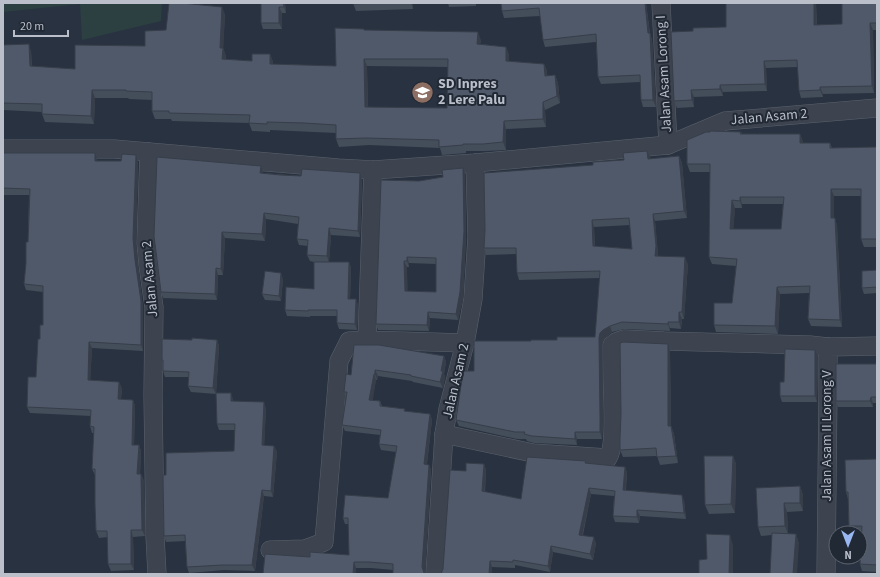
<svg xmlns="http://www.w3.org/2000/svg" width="880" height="577" font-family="'Source Sans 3',sans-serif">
	<rect width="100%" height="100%" fill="#293240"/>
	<path fill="#2c4042" d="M3,3H162L161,21L82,40L80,4L3,12Z"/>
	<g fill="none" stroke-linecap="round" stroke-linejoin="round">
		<defs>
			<g id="minor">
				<path d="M661,3L668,145"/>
				<path d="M3,149H114L338,168L373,170L475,163L668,145L725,121L877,108"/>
				<path d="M149,152L146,243L148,265L154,307L153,395L155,536L157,574"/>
				<path d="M373,170L367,340L465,343"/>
				<path d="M444,434L533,453L608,458C615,447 613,415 613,401C612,382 612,364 612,345L616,342L624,339L664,341L810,345L828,347"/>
				<path d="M270,550L305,549L324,542L339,361L349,341L367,340"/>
				<path d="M435,574L444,434L448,409L465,343L473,299L477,237L475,163"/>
				<path d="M826,574L828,392V347L877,346"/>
			</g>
		</defs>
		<use href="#minor" stroke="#5b626d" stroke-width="19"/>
		<use href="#minor" stroke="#3d4450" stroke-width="18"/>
	</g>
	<g fill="#444d5a" fill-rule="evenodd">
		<path d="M285,3L286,13H282V29H263L261,23Z"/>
		<path d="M353,3H413V9L356,11Z"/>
		<path d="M448,3H476V6L449,7Z"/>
		<path d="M501,3H646L650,33L652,40L656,107H643L641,100L640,82L601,84L598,77L596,42L545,47L543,40L540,16L504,18L502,11Z"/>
		<path d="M726,3H816L817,25L842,24L877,3V30H873L874,93L823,94V97L801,98L799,91L798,67L766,68L767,91L723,92V96L694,97V107L677,108L674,101L693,31L726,27Z"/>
		<path d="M225,14L223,48L226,56V59L252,61L270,54L273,62V64L336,66L364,30L481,40L480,44L506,47L509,55V61L544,64L547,71V76L555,75L558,83L560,103L545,110L546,127L506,129V150L486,151H466V153L442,155L440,148L369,145L339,147L336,139V133L270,130V132L252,131L249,123L172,121L171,119H155L152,111V100L129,99L128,98H95L94,124L45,122L42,114V112L3,110V45L31,51L32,66L75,69L145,46L166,30ZM367,66L448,67L447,108H368Z"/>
		<path d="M741,132L742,134H800L803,143H830L832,148L877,147V247H864L861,239V196H834V218L837,225L842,327L811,326L808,319L809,293L780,294L778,334L716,332L714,325L732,303L736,266L712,264L709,257L710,172H690L687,164ZM742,204H783L781,229H733L735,208H742Z"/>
		<path d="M647,151L650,159L679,156L682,163L687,218L655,221L658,256L688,264L684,319H682L681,329L670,328V331L624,329L612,332L606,337L603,340L602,345L603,422L602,439H577V445L534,443L527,441L526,439H517L459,426L456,420L474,371L531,341L557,340L595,337L600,278L519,280L517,273L516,254L486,255L484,248L593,165L624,160ZM630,225L632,249L595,246L594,227Z"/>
		<path d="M3,153H95L97,161L138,162L136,244L138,266L143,308V351L92,348L90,380L119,382L122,389L121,399L133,400L135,406L134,445H139L141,451L140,474H141L144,481L145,536L133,537L134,570L111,571L108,564V537L99,538L96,531L95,506V475L92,469L94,433H92L90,426L91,416L30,413L27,407L36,377L40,339L43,325V292L26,290L24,284L28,242L29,195H3Z"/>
		<path d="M261,166L263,173L301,176L360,173L362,180L360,237L331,235L329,262H349L351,268L350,299H356L358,305L357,330L339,329L337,323V316H310V317L287,316L285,310L314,289V262L310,261L307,255L308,246L299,245L297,239L298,224L266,219L265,241L225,238L223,275H218L217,300L163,298L161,292Z"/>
		<path d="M463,168L465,174L466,237L463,298L458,320L430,318L429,331L378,330L376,324L419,181L443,177ZM409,263L436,264V292L407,291V267H409Z"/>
		<path d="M877,270V293L864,294L862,288Z"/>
		<path d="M283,279L281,301L265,300L262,294Z"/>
		<path d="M192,340H217L219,346L216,394L191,392L188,386L189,377H165L163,371V363L162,360Z"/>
		<path d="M668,344L670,352L671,426L674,434L678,463L660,465L657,456L623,457L620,450Z"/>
		<path d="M815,350L818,356L817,402H782L780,396L784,382Z"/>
		<path d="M444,356L446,362L444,374L445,377L443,388L413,382L412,381L378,376L377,380H376L372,400L380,401L382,406L405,409V411L430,414L432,420L427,464L429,465L431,470L425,574L393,570L371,568H356V574H263L310,557L349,555V524H345L343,518L388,498L396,452L381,450L379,444L380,435L345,431L342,425L346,396L344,392L351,375Z"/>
		<path d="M877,362V403H873V407H838L836,401L876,364Z"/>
		<path d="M233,399V401L266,408L264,446H274L277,452L273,497L264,496L255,571L224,570L189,573L187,567L185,541L166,542L164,536L166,475L234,451L235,430H219L217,424Z"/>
		<path d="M733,456L736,464L735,513L709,514L705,505Z"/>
		<path d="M877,459V572L862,571L860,564L861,533H852L849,526L848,499L846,492Z"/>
		<path d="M586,461V463L625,467L627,473L626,490L684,500L686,519L640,516L639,523L615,522L613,516L614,496L591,494L583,535L596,543L593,560L553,552L550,572L515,565V568L492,567L443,569L466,471L484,464L486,470L485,492L521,499Z"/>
		<path d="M800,486L803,495V511L787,512L788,534H796L799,544L772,535L761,536L758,527Z"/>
	</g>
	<g fill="#373e4a">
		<path d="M283,3H285L286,13L284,7Z"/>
		<path d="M411,3H413V9Z"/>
		<path d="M645,3H646L650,35V33L652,40L656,107L653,100L648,33Z"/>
		<path d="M814,3H816L817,32L814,25Z"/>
		<path d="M222,7L225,14L223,56L220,48Z"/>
		<path d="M279,7L282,13V29L279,23Z"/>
		<path d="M870,23L873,30L874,93L872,86Z"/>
		<path d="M478,32L481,40L479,51L477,44Z"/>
		<path d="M29,44L31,51L32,74L30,66Z"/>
		<path d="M506,47L509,55V68L506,61Z"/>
		<path d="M223,48L226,56L225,67L222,59Z"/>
		<path d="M270,54L273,62L272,71L270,64Z"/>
		<path d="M364,59L367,66L368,115L365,107Z"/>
		<path d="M764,61L766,68L767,91L765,84Z"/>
		<path d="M544,64L547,71L548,84L545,76Z"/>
		<path d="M555,75L558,83L560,103L557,96Z"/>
		<path d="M720,85L723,92V96L720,89Z"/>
		<path d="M820,87L823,94V97L820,90Z"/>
		<path d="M92,90L95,98L94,124L91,116Z"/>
		<path d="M691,90L694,97V107L692,100Z"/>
		<path d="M543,102L545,110L546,127L543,119Z"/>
		<path d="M504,121L506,129V150L503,142Z"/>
		<path d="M800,134L803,141V150L800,143Z"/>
		<path d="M647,151L650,157V166L648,159Z"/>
		<path d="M95,153L97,160V167L95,161Z"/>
		<path d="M136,155L138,162L136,244L138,266L143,308V351L141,345L133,238Z"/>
		<path d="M679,156L682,163L687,218L684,211Z"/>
		<path d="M261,166L263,172V180L260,173Z"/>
		<path d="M463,168L465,174L466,237L463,298L458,320L456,314Z"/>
		<path d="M360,173L362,180L360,237L358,231Z"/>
		<path d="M831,189L834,196V225L831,218Z"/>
		<path d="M740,197L742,204V208L740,201Z"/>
		<path d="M732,200L735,208L733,236L730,229Z"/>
		<path d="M264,213L266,219L265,241L262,234Z"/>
		<path d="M653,214L655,221L658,253L657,262L655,256Z"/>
		<path d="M835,218L837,225L842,327L840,320Z"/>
		<path d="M592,220L594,227L595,253L593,246Z"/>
		<path d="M329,228L331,235L329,263L327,256Z"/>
		<path d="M222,232L225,238L223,275L221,269Z"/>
		<path d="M407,257L409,263V267L407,261Z"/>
		<path d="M685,257L688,264L684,319L682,312Z"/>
		<path d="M404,261L407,267L408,297L405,291Z"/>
		<path d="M349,262L351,268L350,305L348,299Z"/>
		<path d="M216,268L218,275L217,300L215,294Z"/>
		<path d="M281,273L283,279L281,301L279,296Z"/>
		<path d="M777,287L780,294L778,334L775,326Z"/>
		<path d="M356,299L358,305L357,330L355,324Z"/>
		<path d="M428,312L430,318L429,331L427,325Z"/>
		<path d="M679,312L682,319L681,329L679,322Z"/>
		<path d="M668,322L670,328V331L668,324Z"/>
		<path d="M610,326L612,332L606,337L603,340L602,345L603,422L602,439L600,432L599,338L600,333L603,330Z"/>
		<path d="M217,340L219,346L216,394L213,388Z"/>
		<path d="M89,342L92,348L90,387L88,380Z"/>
		<path d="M668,344L670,352L671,434L668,426Z"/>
		<path d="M815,350L818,356L817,402L815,396Z"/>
		<path d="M444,356L446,362L444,374L445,377L443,388L440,382L441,371Z"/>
		<path d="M375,370L378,376L377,380L375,374Z"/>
		<path d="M374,374L376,380L372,406L369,400Z"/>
		<path d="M119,382L122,389L120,406L118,399Z"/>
		<path d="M231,393L233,399V407L231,401Z"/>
		<path d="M871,397L873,403V407L870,401Z"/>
		<path d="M133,400L135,406L134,451L132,445Z"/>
		<path d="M264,402L266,408L264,451L262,445Z"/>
		<path d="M430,414L432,420L426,470L424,464Z"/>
		<path d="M671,426L674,434L678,463L676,456Z"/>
		<path d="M575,432L577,439V445L575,439Z"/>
		<path d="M139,445L141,451L140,481L137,474Z"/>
		<path d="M274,446L277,452L273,497L271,491Z"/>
		<path d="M733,456L736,464L735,513L731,504Z"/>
		<path d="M484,464L486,470L484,497L482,491Z"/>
		<path d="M429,465L431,470L425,574H424L422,567Z"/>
		<path d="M625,467L627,473L625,495L623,490Z"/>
		<path d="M141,474L144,481L145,536L142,530Z"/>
		<path d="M800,486L803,495V511L800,503Z"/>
		<path d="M589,488L591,494L581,541L579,535Z"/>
		<path d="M262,490L264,496L255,571L252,565Z"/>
		<path d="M682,495L684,500L686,519L684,513Z"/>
		<path d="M784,503L787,512L788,534L785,526Z"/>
		<path d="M637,510L640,516L639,523L637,517Z"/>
		<path d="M131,530L133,537L134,570L131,564Z"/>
		<path d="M796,534L799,544L797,574H793Z"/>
		<path d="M730,535L733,545V574H729Z"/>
		<path d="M594,537L596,543L593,560L590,554Z"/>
		<path d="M551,546L553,552L550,572L548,566Z"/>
		<path d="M490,561L492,567V574H489Z"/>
		<path d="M354,562L356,568V574H353Z"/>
	</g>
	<g fill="#4f5969" stroke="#373e4a" fill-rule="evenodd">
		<path d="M169,3H182L222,7L220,48H223L222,59L252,61V54H270V64L336,66L335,28L364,29V30L478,32L477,44L506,47V61L544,64L545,76L555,75L557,96L543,102V119L504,121L503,142L483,144H463V145L439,147V140L366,138L336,139V125L304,123L267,122V124L249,123L250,115L169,113V111H152V92L126,91V90H92L91,116L42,114V104L3,103V45L29,44L30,66L75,69V45L145,46V31L166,30ZM364,59H448L447,108L365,107Z"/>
		<path d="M261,3H283L284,7H279V23H261Z"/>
		<path d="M353,3H372L353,4Z"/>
		<path d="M501,3H645L648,33H650L653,100H641L640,75L598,77L596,34L543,40L539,8L502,11Z"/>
		<path d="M726,3H814V25L842,24V3H877V23H870L872,86L820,87V90L799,91L797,60L764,61L765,84L720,85V89L691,90L692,100L674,101L671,32L693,31V28L726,27Z"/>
		<path d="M710,131L741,132L740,134H800V143H830V148L877,147V239H861V189H831V218H835L840,320L808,319L810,286L777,287L775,326L714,325V303H732L737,259L709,257L710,164H687V140L706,132H710ZM740,197H784L781,229H730L732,200L740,201Z"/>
		<path d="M647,151L648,159L679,156L684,211L653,214L656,246L655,256L685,257L682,312H679V322H668V324L622,322L610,326L603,330L600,333L599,338L600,416V432H575V439L532,436L524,434L525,432H515L456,420L461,385L464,371H474V341H531V340H557V337H595L600,271L517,273L516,248H484L485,230L484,173L593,165V162L624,160L623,153ZM629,218L632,249L593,246L592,220Z"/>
		<path d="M3,153H95V161H121L122,154L136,155L133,238L135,260L141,301V345L89,342L88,380L119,382L118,399L133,400L132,445H139L137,474H141L142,530H131V564H108L107,531H96L95,504V469H92L94,427L90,426L91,410L27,407L28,377H36L38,339H40V325H43V286L24,284L26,263V242H28L30,189L3,188Z"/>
		<path d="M157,157L261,166L260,173L280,175L301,176L302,169L360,173L358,231L329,228L327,256L307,255L308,240L297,239L299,217L264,213L262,234L222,232L221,269L216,268L215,294L161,292L154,236Z"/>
		<path d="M463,168L464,231L460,292L456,314L428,312L427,325L376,324L381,180L419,181L443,177L442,170ZM407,257L436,258V292L405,291L404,261H407Z"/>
		<path d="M314,262H349L348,299H356L355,324L337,323V310H308V311L285,310L286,287L314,289Z"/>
		<path d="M877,270V287L862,288V271Z"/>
		<path d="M265,271L281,273L279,296L262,294Z"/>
		<path d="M192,338L217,340L213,388L188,386L189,372L163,371V360H162V339L192,340Z"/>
		<path d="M623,342L668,344V426H671L676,456L657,457L656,448L620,450V438L621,414L620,343Z"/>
		<path d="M354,345H379L444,356L441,371H443L440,382L411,376V375L375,370V374H374L369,400L380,401V406L405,409L404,411L430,414L424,464L429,465L422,567L424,573L425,574H393V564L369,562H354L353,574H263L265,554L310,557V552L349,555L348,518H343L345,495L388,498L397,446L379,444L381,430L342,425L347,392H344L346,374L351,375Z"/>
		<path d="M785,349L815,350V396H780V382H784Z"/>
		<path d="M876,362H877V397H871L870,401H836V364H876Z"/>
		<path d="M216,393H231V401L264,402L262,445L274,446L271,491L262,490L252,565H222L187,567L185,535L164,536L163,475H166V453L234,451L235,424H217Z"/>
		<path d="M704,456H733L731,504L705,505Z"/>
		<path d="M527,457L586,461L585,463L625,467L623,490L682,495L684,513L637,510V517L613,516L615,491L589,488L579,535L594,537L590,554L551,546L548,566L513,560V562L490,561L489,574H441L443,569L450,470L466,471V463L484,464L482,491L521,499Z"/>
		<path d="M877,459V565L860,564L862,526H849L848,492H846L845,460Z"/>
		<path d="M800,486V503H784L785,526L758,527L756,488Z"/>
		<path d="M772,533L796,534L793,574H770Z"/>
		<path d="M706,534L730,535L729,574H699V560L707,559Z"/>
	</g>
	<defs>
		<symbol id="school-disc" viewBox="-11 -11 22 22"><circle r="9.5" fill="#8d6e63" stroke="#212935"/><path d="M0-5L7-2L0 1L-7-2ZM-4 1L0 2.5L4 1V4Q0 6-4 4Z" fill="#fff"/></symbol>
	</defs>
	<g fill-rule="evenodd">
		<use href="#school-disc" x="410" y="80" width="25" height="25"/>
	</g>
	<g text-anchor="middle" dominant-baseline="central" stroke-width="4" stroke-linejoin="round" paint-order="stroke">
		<g font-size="14" fill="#babfca" stroke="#212935">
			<text transform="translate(664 74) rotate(-93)">Jalan Asam Lorong I</text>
			<text transform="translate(769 117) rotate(-5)">Jalan Asam 2</text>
			<text transform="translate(150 279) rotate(-95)">Jalan Asam 2</text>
			<text transform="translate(456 381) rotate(-77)">Jalan Asam 2</text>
			<text transform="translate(827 436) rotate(-90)">Jalan Asam II Lorong V</text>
		</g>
		<g font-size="14" font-weight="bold" fill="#babfca" stroke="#212935" text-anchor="start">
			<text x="438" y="84">SD Inpres<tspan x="438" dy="16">2 Lere Palu</tspan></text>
		</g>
	</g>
	<rect width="880" height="577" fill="none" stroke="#babfca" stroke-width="8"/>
	<g transform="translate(848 545) rotate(180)"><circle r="19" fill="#212935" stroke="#5e6571"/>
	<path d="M0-3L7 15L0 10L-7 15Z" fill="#99b7f0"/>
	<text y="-6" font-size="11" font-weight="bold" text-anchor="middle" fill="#babfca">N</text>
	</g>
	<path d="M14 30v6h54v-6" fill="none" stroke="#babfca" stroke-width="2"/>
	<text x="20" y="30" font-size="12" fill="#babfca" stroke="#212935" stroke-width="3" paint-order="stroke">20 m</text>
</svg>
